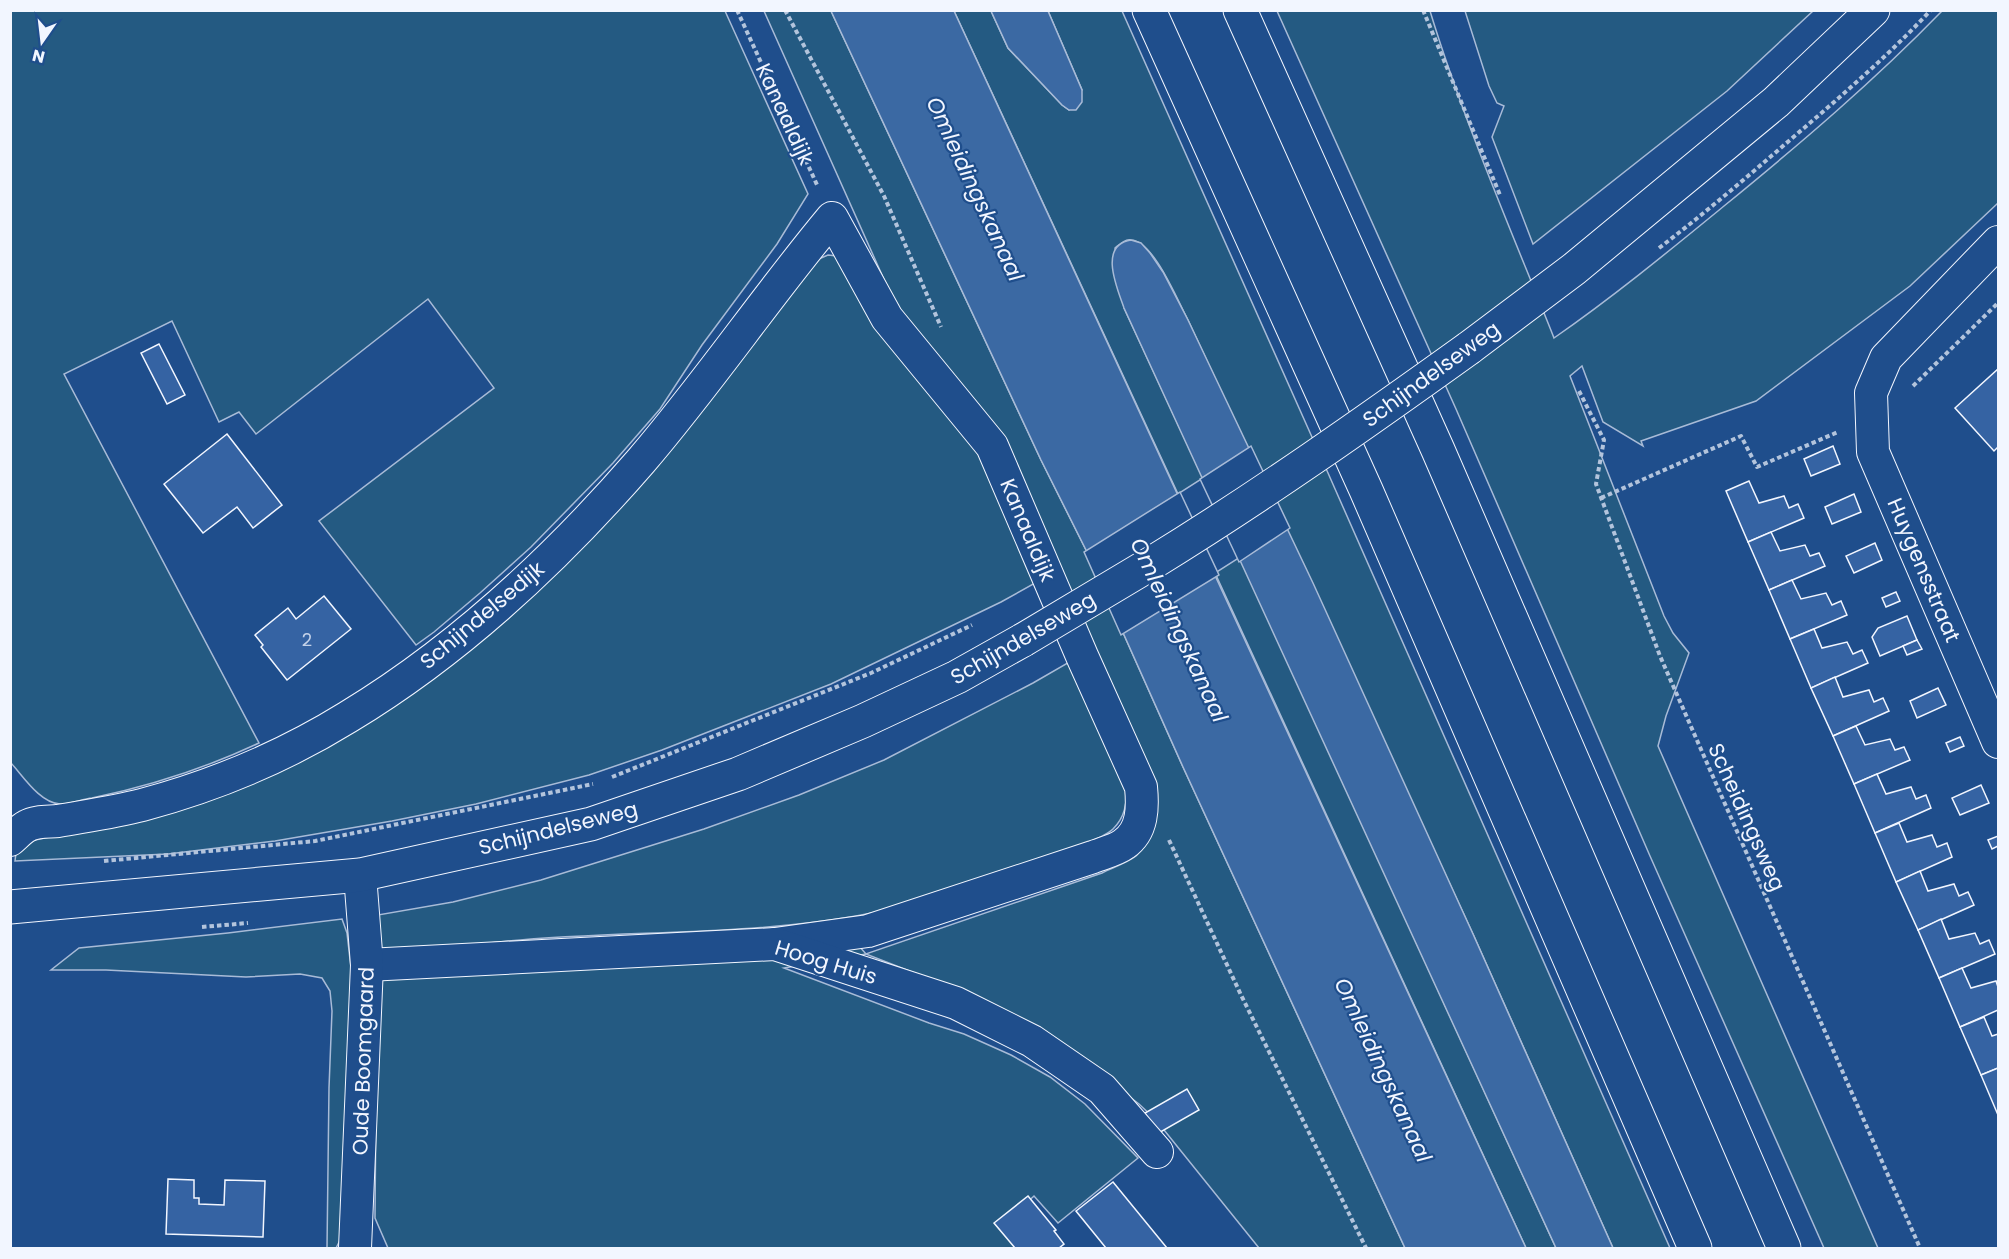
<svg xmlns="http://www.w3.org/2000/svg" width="2009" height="1259" font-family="Poppins,sans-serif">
	<rect width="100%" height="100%" fill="#1f4e8c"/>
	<g fill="#245a82" stroke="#a8bbd7" stroke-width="1.5">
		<path d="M11,10L725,11L808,194L777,244L702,345L660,409L613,463L531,547L480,593L434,632L416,645L319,521L494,388L428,299L256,434L239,412L219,422L172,321L64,374L259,743C206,768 150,786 92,798C82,799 69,805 60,804C40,803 23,776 11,763Z"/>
		<path d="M764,11H831L1041,460L1087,552L1183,767L1405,1248H1259L1156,1120L1139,1104L1090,1067L958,990L866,954L784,968L929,1023L964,1034L1011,1055L1050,1077L1085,1104L1138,1158L1058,1223L1034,1196L1003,1225L1022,1248H388L375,1218L376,1097L372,982L437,967L859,946L866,954L1102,873C1112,868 1127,863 1136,856C1155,838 1158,815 1157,790L1002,437C973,392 932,355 899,313Z"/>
		<path d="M954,11H991L1008,48L1062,105L1069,110L1082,90L1048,11H1122L1328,473L1670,1248H1613L1473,934L1188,320C1178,302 1154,241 1131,240C1125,239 1120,244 1115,248L1124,308L1203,478L1178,494Z"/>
		<path d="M1277,11H1430C1464,122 1511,230 1554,338C1613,297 1669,251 1724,206C1800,144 1874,81 1942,11H1998V203L1910,286L1756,401L1641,441L1643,446L1603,422L1582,366L1570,376L1664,616L1673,633L1689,653L1666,716L1658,746L1878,1248H1824L1650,856L1456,409Z"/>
		<path d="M1465,11V10L1813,11L1727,91L1533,244L1492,137L1504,106L1497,103L1489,86Z"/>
		<path d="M828,255L837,256L970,436L1037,582L1001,602L831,684L662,750L589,775L476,804L392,821L275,841L168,854L15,861L16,853L26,842L133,819L432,672L809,267L821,258Z"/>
		<path d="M1240,557L1556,1248H1526L1215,573Z"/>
		<path d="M1071,661L1126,788C1127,804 1125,817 1113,829C1101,841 1047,856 1029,862C972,882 916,906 856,916C741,936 624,930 508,941C462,945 416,957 369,954L366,917L453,902L541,880L704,829L799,795L884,760L1033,683Z"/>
		<path d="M342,919L347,933L353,986L357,1208L336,1248H327L329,1088L332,1011L330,991L322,978L300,974L246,977L106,970H51L79,948L228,933Z"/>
	</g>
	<g fill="#3b69a3" stroke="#a8bbd7" stroke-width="1.5">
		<path d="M831,11H954L1526,1248H1405L1183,767L1087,552L1041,460Z"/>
		<path d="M991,11H1048L1082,90V102L1076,110H1069L1062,105L1008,48Z"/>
		<path d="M1131,240L1141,243L1150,253L1163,272L1188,320L1313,583L1473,934L1613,1248H1556L1124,308C1117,288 1098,245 1131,240Z"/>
	</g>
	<g fill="#1f4e8c" stroke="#a8bbd7" stroke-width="1.5">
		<path d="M1251,446L1290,528L1239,562L1200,479Z"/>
		<path d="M1180,492L1219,575L1121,635L1084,552Z"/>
	</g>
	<g fill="#3563a3" stroke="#f2f6ff" stroke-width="1.5">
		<path d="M159,344L185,395L167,404L141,353Z"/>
		<path d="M1998,369V447L1994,451L1955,408Z"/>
		<path d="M227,434L282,505L253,528L237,507L203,533L164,484Z"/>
		<path d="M1833,446L1840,464L1811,476L1804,459Z"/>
		<path d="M1749,481L1759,503L1784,496L1789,508L1798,504L1804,518L1748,542L1726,491Z"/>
		<path d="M1854,494L1861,512L1832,524L1825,507Z"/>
		<path d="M1771,532L1780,551L1805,545L1810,556L1819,553L1825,566L1769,590L1748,542Z"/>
		<path d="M1875,543L1882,560L1854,573L1846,556Z"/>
		<path d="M1792,580L1801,599L1826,593L1832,605L1841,601L1847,615L1790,639L1769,590Z"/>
		<path d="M1896,592L1900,601L1886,607L1882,598Z"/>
		<path d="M324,596L351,629L287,680L261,647L263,645L255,635L288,608L296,619Z"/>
		<path d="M1907,616L1917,640L1880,656L1872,637L1878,628Z"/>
		<path d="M1814,629L1822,648L1847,642L1853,654L1862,650L1868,663L1811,688L1790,639Z"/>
		<path d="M1917,640L1922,649L1907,655L1903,646Z"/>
		<path d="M1835,677L1843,697L1869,690L1874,702L1883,698L1889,711L1833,736L1811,688Z"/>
		<path d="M1938,688L1946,705L1917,718L1910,701Z"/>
		<path d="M1856,726L1865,745L1890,739L1895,750L1904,747L1910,760L1854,784L1833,736Z"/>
		<path d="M1960,737L1964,746L1950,752L1946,743Z"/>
		<path d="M1877,774L1886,794L1911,787L1916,799L1926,795L1931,808L1875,833L1854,784Z"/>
		<path d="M1981,785L1989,803L1960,815L1952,798Z"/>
		<path d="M1899,823L1907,842L1932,835L1937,847L1947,843L1952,857L1896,882L1875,833Z"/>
		<path d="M1998,836V846L1992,849L1988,840Z"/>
		<path d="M1920,871L1928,891L1954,884L1959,896L1968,892L1974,905L1918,930L1896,882Z"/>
		<path d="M1941,919L1949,939L1975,933L1980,944L1989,940L1995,954L1939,978L1918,930Z"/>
		<path d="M1962,968L1971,988L1996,981L1998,987V1010L1960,1027L1939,978Z"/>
		<path d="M1984,1017L1992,1036L1998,1034V1068L1981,1075L1960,1027Z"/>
		<path d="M1998,1068V1115L1981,1075Z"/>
		<path d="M1187,1089L1199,1110L1157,1134L1145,1113Z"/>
		<path d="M168,1179L194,1180V1198H199V1204L224,1205L225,1180L265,1181L263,1237L166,1234Z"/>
		<path d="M1113,1182L1167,1248H1106L1076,1211Z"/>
		<path d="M1028,1196L1056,1230L1054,1231L1064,1244L1059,1248H1015L994,1223Z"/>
	</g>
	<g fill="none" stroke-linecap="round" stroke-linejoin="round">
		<defs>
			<g id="street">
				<path d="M1998,242L1886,358L1871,393L1873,452L1998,742"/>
				<path d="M10,840C16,835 21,829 27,826C35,821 49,822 58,821C86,816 115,812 142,805C213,786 285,756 348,717C459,650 556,559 641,461C708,383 766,297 832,218L887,318L992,446L1082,656L1141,787C1143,807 1143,831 1124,844C1116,850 1103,853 1093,857L868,931L775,944"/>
				<path d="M367,965L775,944L956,1003L1032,1041L1102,1089L1157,1152"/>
				<path d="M355,1248L367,965L360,875"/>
			</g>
			<g id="secondary">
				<path d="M1469,348L1574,269L1776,102L1873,10"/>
				<path d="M10,907L360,875L591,824L738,774L863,721L957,677L1023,640"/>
			</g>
			<g id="highway">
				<path d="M1149,10L1366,490L1695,1248"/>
				<path d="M1240,10L1438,450L1784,1248"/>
			</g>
		</defs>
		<use href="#street" stroke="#f2f6ff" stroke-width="34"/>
		<use href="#secondary" stroke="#f2f6ff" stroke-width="35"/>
		<use href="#highway" stroke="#f2f6ff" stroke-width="35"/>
		<g stroke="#b3c4dc" stroke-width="4" stroke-dasharray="4.5 3" stroke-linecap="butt">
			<path d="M737,10L818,187"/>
			<path d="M785,10L884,196L941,327"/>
			<path d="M1423,10L1500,195"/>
			<path d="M1659,248C1704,214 1747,177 1790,140C1839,98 1887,57 1931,10"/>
			<path d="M1913,386L1998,303"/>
			<path d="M1579,391L1604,440L1596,484L1660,656L1920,1248"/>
			<path d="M1601,498L1741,436L1757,467L1838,432"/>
			<path d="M612,777L871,673L972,625"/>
			<path d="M1169,840L1241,995L1366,1248"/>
			<path d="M104,861L315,841L593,784"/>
			<path d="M202,927L248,923"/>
		</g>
		<use href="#street" stroke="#1f4e8c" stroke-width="32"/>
		<use href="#secondary" stroke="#1f4e8c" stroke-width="33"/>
		<use href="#highway" stroke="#1f4e8c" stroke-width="33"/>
		<defs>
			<path id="secondary-bridge" d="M1023,640C1066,614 1109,589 1152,563C1261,496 1366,422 1469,348"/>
		</defs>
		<use href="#secondary-bridge" stroke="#f2f6ff" stroke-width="35" stroke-linecap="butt"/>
		<use href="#secondary-bridge" stroke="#1f4e8c" stroke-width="33"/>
	</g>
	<g text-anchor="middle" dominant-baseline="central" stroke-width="4.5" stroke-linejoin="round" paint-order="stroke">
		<g font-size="18" fill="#c3d1e8">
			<text x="307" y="639">2</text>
		</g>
		<g font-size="21" fill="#f2f6ff" stroke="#1f4e8c">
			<text transform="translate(785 114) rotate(65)">Kanaaldijk</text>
			<text transform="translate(1431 374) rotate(-36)">Schijndelseweg</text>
			<text transform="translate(1028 530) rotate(67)">Kanaaldijk</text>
			<text transform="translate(1924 570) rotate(67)">Huygensstraat</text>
			<text transform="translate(482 615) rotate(-40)">Schijndelsedijk</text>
			<text transform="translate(1023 638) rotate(-30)">Schijndelseweg</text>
			<text transform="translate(1747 817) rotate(66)">Scheidingsweg</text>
			<text transform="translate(558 828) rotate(-14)">Schijndelseweg</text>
			<text transform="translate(826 962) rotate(17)">Hoog Huis</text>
			<text transform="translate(363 1061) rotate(-88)">Oude Boomgaard</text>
		</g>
		<g font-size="22" font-style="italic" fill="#f2f6ff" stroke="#1f4e8c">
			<text transform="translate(975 189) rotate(65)">Omleidingskanaal</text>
			<text transform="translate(1179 630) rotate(65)">Omleidingskanaal</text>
			<text transform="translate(1383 1070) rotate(65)">Omleidingskanaal</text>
		</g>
	</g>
	<rect width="2009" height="1259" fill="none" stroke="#f2f6ff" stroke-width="24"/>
	<g transform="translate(42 42) rotate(194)" stroke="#1f4e8c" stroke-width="4.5" paint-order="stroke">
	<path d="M0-4.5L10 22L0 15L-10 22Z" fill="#f2f6ff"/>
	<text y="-9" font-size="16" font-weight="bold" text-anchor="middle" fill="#f2f6ff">N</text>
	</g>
</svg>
